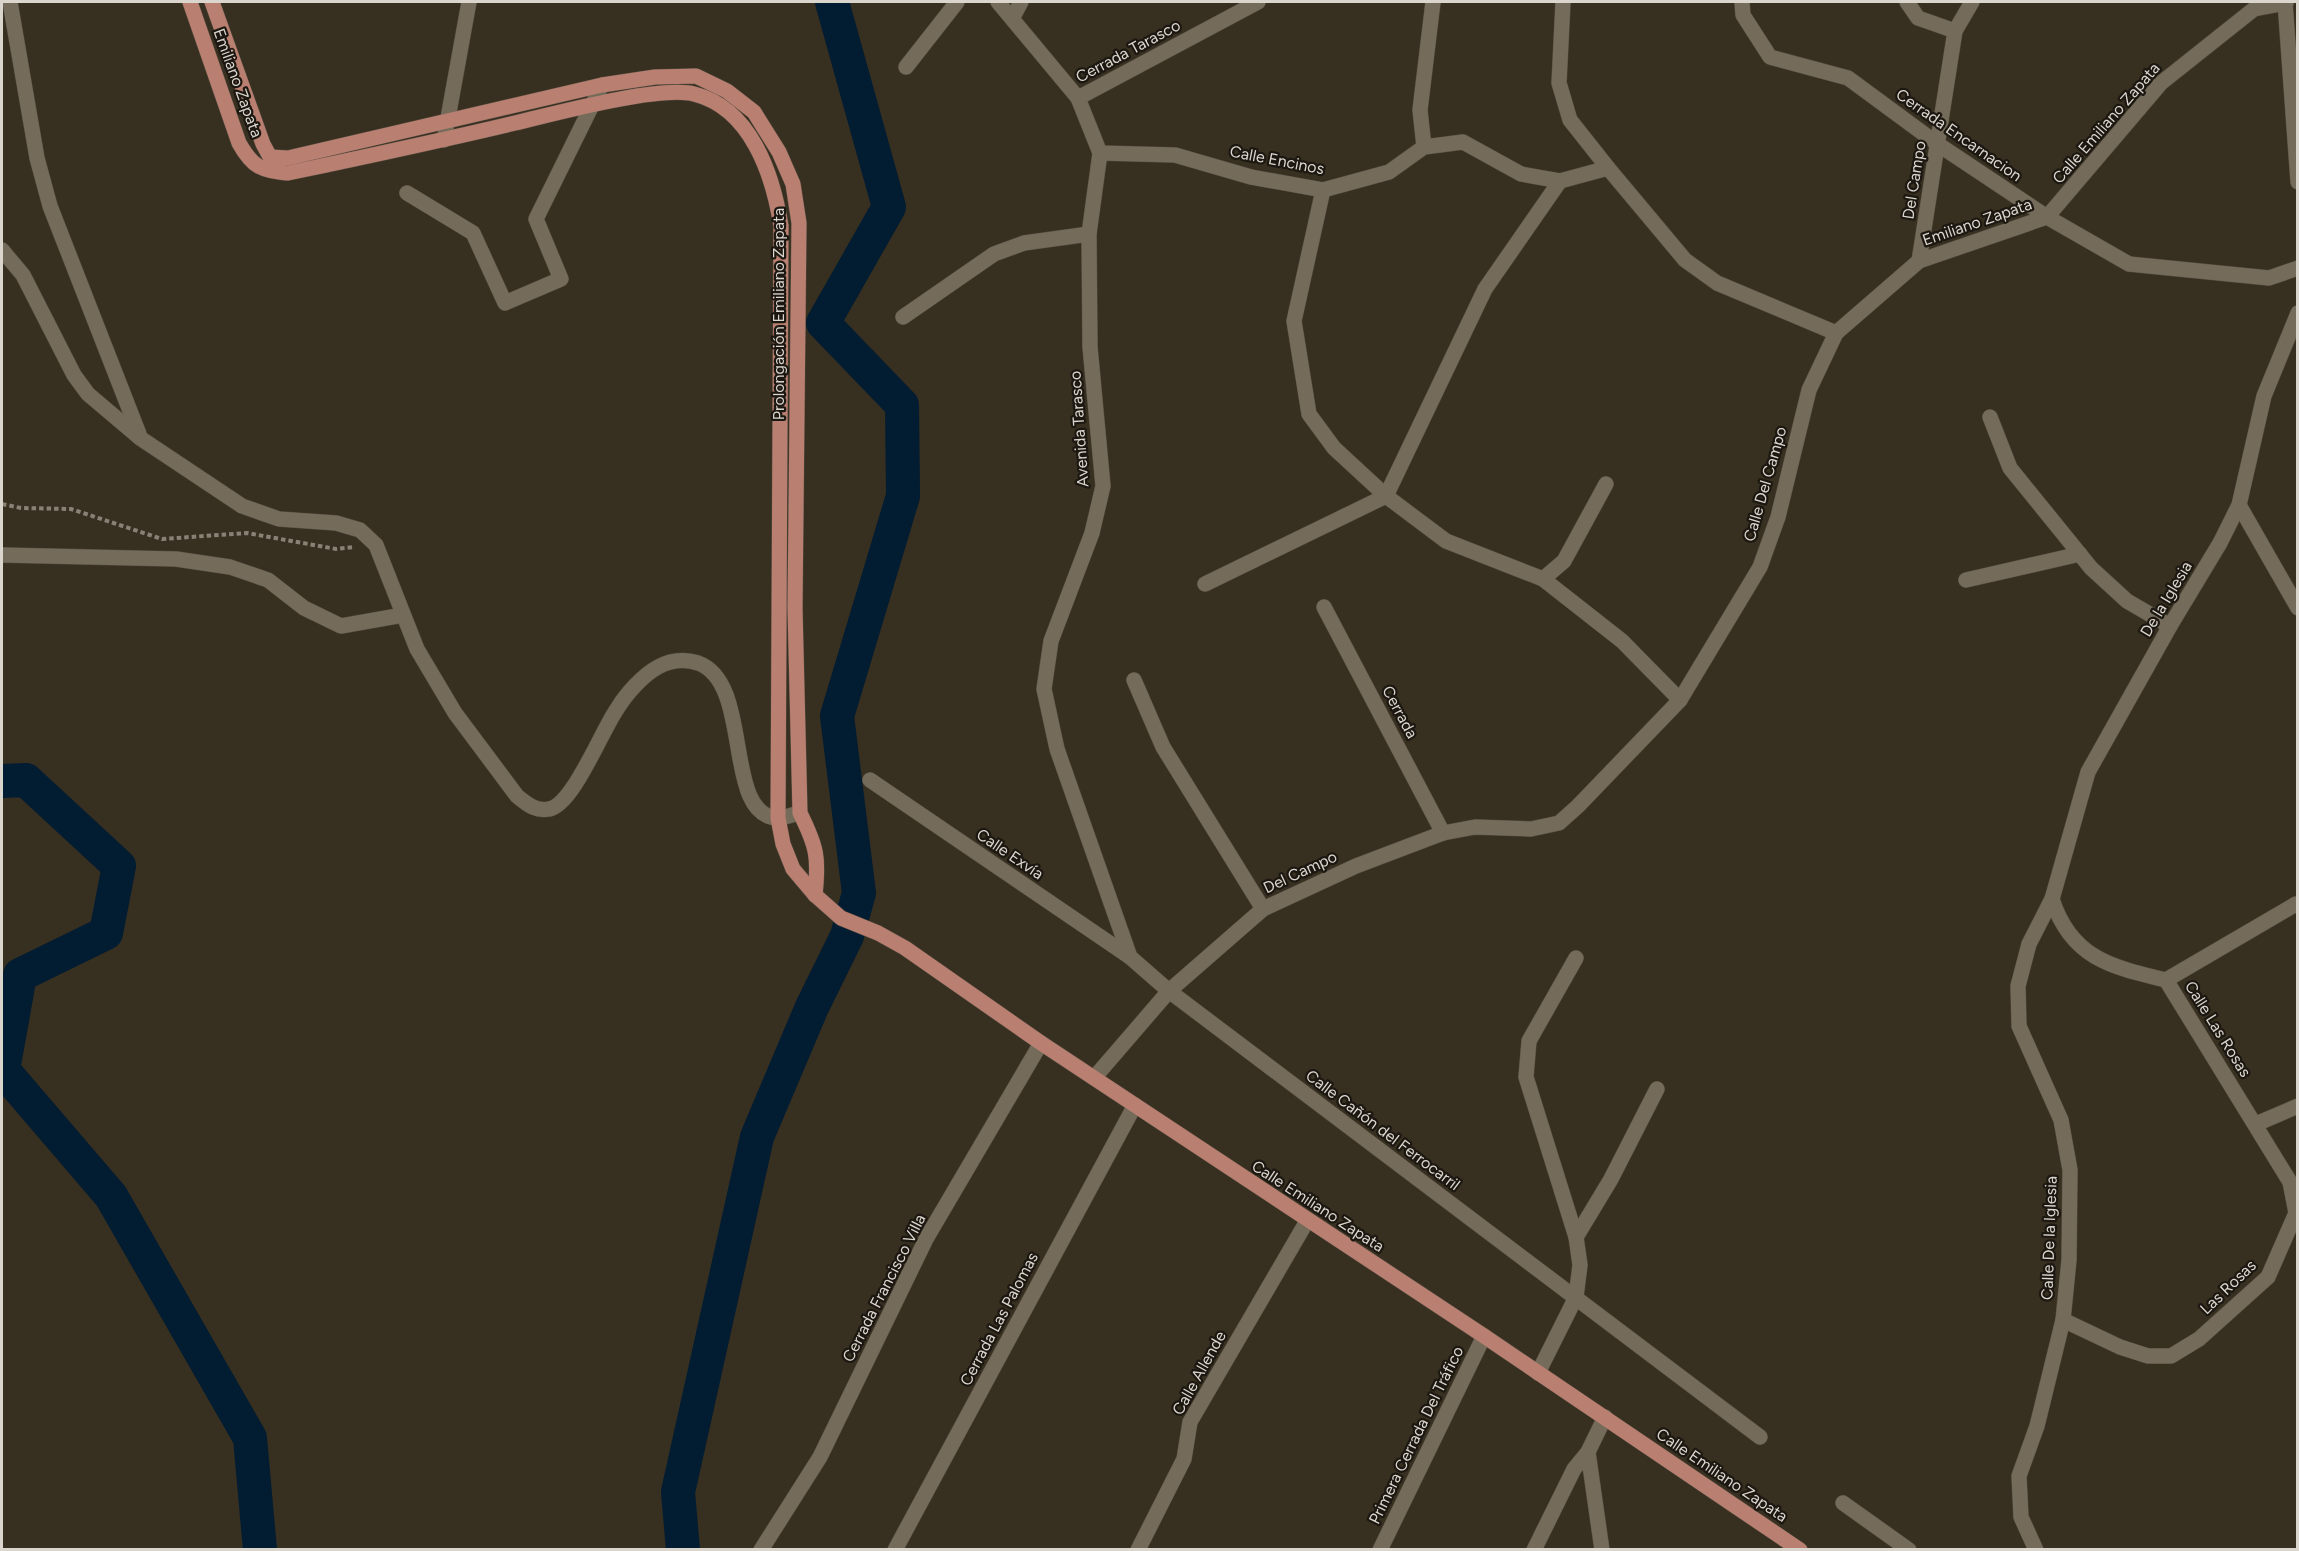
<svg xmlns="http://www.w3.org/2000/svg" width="2299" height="1551" font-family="Figtree,sans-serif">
	<rect width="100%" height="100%" fill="#372f20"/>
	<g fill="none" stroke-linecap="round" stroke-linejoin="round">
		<g stroke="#021c32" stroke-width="34">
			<path d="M2,781L26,780L119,866L106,933L20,975L3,1070L111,1196L250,1438L260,1550"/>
			<path d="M683,1550L678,1492L757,1137L812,1007L847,936L859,893L837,716L903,496L902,405L823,323L889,207L832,2"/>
		</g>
		<defs>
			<g id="minor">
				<path d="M10,2L37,158L50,206L139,434"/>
				<path d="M998,2L1078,98L1100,153L1089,234L1090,347L1103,486L1092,533L1051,641L1044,689L1057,749L1130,957L1169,991L1760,1437"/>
				<path d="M1563,2L1559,83L1570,120L1608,168L1685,260L1717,283L1836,333"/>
				<path d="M1742,2L1743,15L1770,57L1848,78L1939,145L2047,217L2129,264L2269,278L2298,268"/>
				<path d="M1907,2L1918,18L1955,31"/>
				<path d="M2285,2L2298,182"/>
				<path d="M1013,17L1021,2"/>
				<path d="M906,67L957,2"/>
				<path d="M1078,98L1258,2"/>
				<path d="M444,140L469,2"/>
				<path d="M1424,147L1420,110L1433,2"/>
				<path d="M1100,153L1175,155L1251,177L1323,190L1389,172L1424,147L1463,142L1521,174L1560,181L1608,168"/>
				<path d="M1323,190L1294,321L1309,414L1334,448L1386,496L1446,541L1543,579L1622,641L1680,700"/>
				<path d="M407,193L473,233L505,303L561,279L536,219L602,85"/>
				<path d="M2,250L23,275L74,375L88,394L140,438L242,506L279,519L336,523L360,530L376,545L417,649L455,713L517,796C526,803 535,812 549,809C573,805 602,730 617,709C626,694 643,675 658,667C671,660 685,659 698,663C754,683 722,816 778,818C785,818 793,814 800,813"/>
				<path d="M1919,261L1955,31L1972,2"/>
				<path d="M903,317L994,254L1024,243L1089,234"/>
				<path d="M1990,417L2010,468L2091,568L2127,601L2170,626"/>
				<path d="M2239,505L2298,608"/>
				<path d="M2,555L176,559L230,567L268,580L304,608L341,626L403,615"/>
				<path d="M1543,579L1564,561L1606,484"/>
				<path d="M1966,580L2080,554"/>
				<path d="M1205,584L1386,496L1485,289L1560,181"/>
				<path d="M1324,607L1443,833"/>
				<path d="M1134,680L1163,747L1263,909"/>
				<path d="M870,780L1130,957"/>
				<path d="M2052,899C2071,958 2111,967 2166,980L2290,1182L2296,1213L2268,1277L2199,1339L2171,1356H2148L2120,1347L2063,1320"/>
				<path d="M2166,980L2296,904"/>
				<path d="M1094,1078L1169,991L1263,909L1356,866L1443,833L1475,827L1531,829L1559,823L1578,806L1680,700L1760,567L1778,517L1809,390L1836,333L1919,261L2047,217L2161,83L2254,9L2286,3"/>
				<path d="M2256,1124L2298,1106"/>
				<path d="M1576,1237L1611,1179L1657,1089"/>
				<path d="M1538,1373L1576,1297L1580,1265L1576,1237L1526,1077L1529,1041L1576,958"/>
				<path d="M1843,1503L1909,1550"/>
				<path d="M761,1550L820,1457L926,1239L1041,1043"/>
				<path d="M895,1550L1135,1105"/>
				<path d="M1138,1550L1184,1459L1190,1422L1307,1221"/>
				<path d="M1380,1550L1484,1336"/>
				<path d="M1534,1550L1574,1469L1588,1452"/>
				<path d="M1602,1550L1588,1452L1605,1417"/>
				<path d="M2036,1550L2021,1517L2019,1476L2037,1426L2063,1320L2069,1260L2070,1170L2061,1120L2019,1026L2018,986L2029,944L2052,899L2088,772L2170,626L2220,543L2239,505L2264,396L2298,313"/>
			</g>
			<g id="major">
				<path d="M190,2L239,143C253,168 261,170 288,173C364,157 439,141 515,123C553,114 660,85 694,94C751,108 773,175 781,226L778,818L783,844L793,869L815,895L841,918L878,933L905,948L1041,1043L1484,1336L1800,1550"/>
				<path d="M212,2L263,144L270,157L288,158L602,85L655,77L696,76L727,91L754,112L779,152L793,184L799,223L795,608L800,813C817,847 819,858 815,895"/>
			</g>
		</defs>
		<use href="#minor" stroke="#544c40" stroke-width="16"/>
		<use href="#major" stroke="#544c40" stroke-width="16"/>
		<path stroke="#888175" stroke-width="4" stroke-dasharray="4.5 3" stroke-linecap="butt" d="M2,504L21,508L71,509L162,539L247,533L336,549L354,547"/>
		<use href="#minor" stroke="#746b5a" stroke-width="15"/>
		<use href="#major" stroke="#b97f70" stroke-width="15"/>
	</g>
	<g text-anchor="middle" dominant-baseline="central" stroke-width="4.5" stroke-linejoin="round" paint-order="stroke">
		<g font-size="16" fill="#dbd6cd" stroke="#1c1811">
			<text transform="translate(1128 51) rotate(-28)">Cerrada Tarasco</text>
			<text transform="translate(238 83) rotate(70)">Emiliano Zapata</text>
			<text transform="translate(2106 123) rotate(-49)">Calle Emiliano Zapata</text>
			<text transform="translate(1959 135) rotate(35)">Cerrada Encarnacion</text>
			<text transform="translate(1277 160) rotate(11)">Calle Encinos</text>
			<text transform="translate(1914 180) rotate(-81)">Del Campo</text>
			<text transform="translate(1977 222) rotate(-19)">Emiliano Zapata</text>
			<text transform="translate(778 314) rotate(-90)">Prolongación Emiliano Zapata</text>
			<text transform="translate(1079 429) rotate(-94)">Avenida Tarasco</text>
			<text transform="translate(1765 484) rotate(-74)">Calle Del Campo</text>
			<text transform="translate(2166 599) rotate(-59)">De la Iglesia</text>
			<text transform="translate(1400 712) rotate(62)">Cerrada</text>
			<text transform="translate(1010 854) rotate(34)">Calle Exvía</text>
			<text transform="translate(1300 872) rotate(-25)">Del Campo</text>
			<text transform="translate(2218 1029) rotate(58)">Calle Las Rosas</text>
			<text transform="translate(1383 1130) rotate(37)">Calle Cañón del Ferrocarril</text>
			<text transform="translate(1318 1206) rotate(33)">Calle Emiliano Zapata</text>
			<text transform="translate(2049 1238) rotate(-88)">Calle De la Iglesia</text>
			<text transform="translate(2228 1287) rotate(-44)">Las Rosas</text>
			<text transform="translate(884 1288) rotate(-63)">Cerrada Francisco Villa</text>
			<text transform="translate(999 1319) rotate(-62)">Cerrada Las Palomas</text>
			<text transform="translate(1199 1373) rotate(-61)">Calle Allende</text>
			<text transform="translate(1416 1435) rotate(-64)">Primera Cerrada Del Tráfico</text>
			<text transform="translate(1722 1475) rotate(34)">Calle Emiliano Zapata</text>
		</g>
	</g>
	<rect width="2299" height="1551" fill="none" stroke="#dbd6cd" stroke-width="6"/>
</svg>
